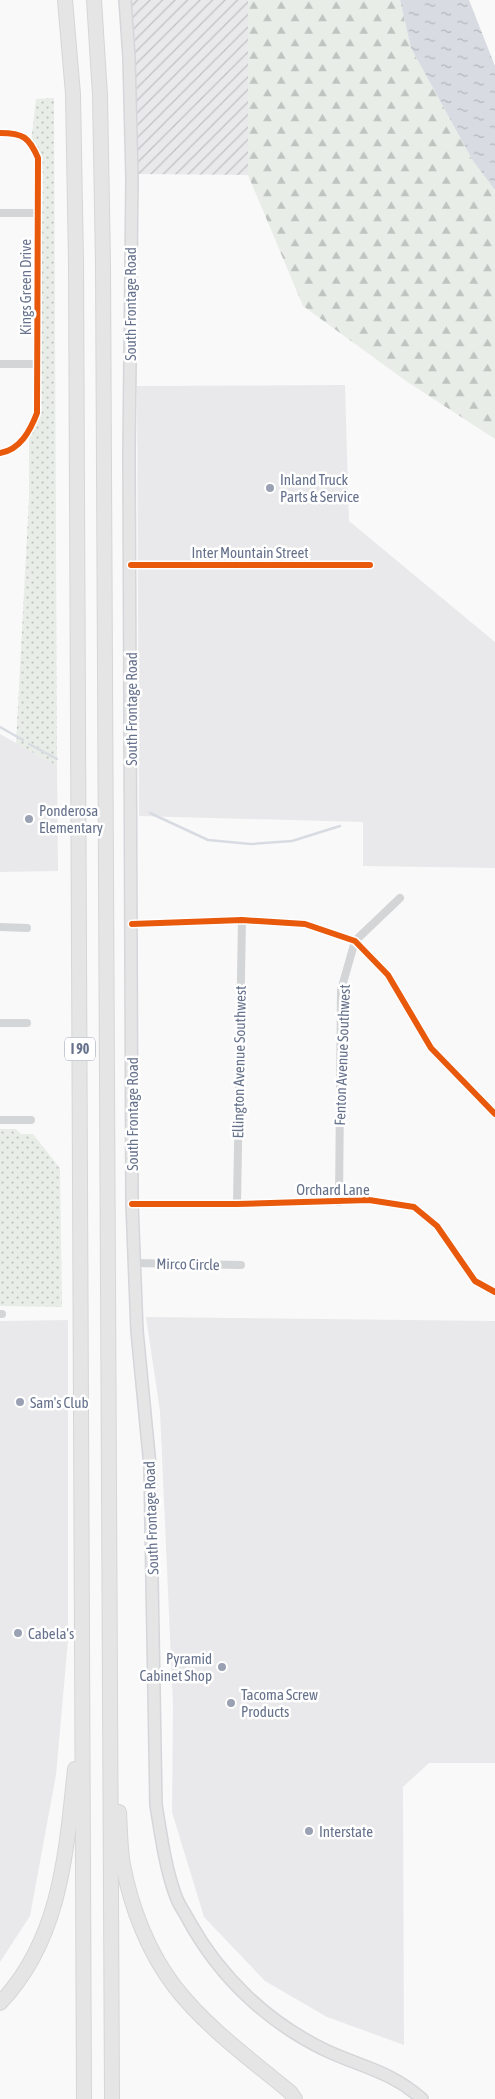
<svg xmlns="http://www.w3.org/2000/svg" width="495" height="2099" font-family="'Asap Condensed',sans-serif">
	<defs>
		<pattern id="industrial-furrows" width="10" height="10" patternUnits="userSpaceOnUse" patternTransform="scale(1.25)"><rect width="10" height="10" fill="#e9e9eb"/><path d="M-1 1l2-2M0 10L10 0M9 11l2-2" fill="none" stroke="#c1c1c4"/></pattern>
		<pattern id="green-dots" width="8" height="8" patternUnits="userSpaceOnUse" patternTransform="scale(1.25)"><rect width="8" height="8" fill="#e8ede7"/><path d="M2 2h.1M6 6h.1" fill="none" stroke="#c0c4c1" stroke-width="1.8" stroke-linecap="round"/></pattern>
		<pattern id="forest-firs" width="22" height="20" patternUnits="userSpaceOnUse" patternTransform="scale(1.25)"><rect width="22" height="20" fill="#e8ede7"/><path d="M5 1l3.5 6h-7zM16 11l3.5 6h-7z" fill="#c0c4c1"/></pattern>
		<pattern id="water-ripples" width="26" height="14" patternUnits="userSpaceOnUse" patternTransform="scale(1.25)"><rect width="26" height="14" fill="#d8dce2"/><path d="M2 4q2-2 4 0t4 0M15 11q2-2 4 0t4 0" fill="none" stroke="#b3b7bd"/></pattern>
	</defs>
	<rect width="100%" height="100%" fill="#f9f9f9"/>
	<g fill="#e9e9eb">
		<path d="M345,385L349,521L495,642V868L363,866V822L139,816L137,386Z"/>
		<path d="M0,734L57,766L58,871L0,872Z"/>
		<path d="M146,1317L495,1321V1763H429L403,1787L404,2045L327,2017L265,1981L204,1917L172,1812L173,1705L160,1411Z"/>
		<path d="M68,1320V1640L56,1775L30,1916L0,1962V1321Z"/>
	</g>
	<path fill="url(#industrial-furrows)" d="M131,0H248V175L138,174L137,103Z"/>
	<g fill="url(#green-dots)">
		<path d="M54,98L57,766L16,743L29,497V444L30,431L37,413L43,174L31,143L36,99Z"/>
		<path d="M0,1129H16L21,1134H33L60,1168L62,1307L0,1306Z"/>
	</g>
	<path fill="url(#forest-firs)" d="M248,0H400L411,48L473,161L495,190V439L406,381L303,306L248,175Z"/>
	<path fill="url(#water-ripples)" d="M400,0H469L495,66V190L473,161L411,48Z"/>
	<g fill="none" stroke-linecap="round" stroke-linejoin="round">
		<g stroke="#d8dce2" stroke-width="2.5">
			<path d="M0,727L23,740"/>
			<path d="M29,744L57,759"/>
			<path d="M150,813L208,840L251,844L292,841L340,826"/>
		</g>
		<defs>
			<path id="secondary" d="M125,0L129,57L132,178L129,453L132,1204L137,1331L150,1466L156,1805C161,1835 165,1866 175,1894C178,1904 185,1913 189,1921C220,1977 267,2022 325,2050C361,2067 391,2071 422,2099"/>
			<g id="motorway">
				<path d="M65,0L73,94L76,263L84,2099"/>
				<path d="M94,0L100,95L103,263L112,2099"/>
				<path d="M119,1812C120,1829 120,1848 123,1865C131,1907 148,1952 175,1987C206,2027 250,2059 290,2092L295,2099"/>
				<path d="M0,2003C61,1939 66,1853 75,1769"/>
			</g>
		</defs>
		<use href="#secondary" stroke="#d4d6d9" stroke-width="14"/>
		<use href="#motorway" stroke="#d5d6d8" stroke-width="16"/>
		<g stroke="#d4d5d7" stroke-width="8">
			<path d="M0,133C23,133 29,137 38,158L37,413C30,431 20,450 0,453"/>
			<path d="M0,213H38"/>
			<path d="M0,364H37"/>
			<path d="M131,565H370"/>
			<path d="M132,924L242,920L305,924L355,941L388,975L431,1048L495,1114"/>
			<path d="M0,927L27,928"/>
			<path d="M0,1023H27"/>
			<path d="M0,1120H31"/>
			<path d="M339,1202L341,990L355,941L400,898"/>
			<path d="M132,1204H237L369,1200L414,1207L437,1226L475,1281L495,1292"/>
			<path d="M237,1204L242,920"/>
			<path d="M134,1263L241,1265"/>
			<path d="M0,1314H2"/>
		</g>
		<use href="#secondary" stroke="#e5e5e6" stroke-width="11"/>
		<use href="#motorway" stroke="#e5e5e6" stroke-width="14"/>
		<defs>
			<g id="cycleway">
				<path d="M0,133C23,133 29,137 38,158L37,413C30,431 20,450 0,453"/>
				<path d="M131,565H370"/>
				<path d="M132,924L242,920L305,924L355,941L388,975L431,1048L495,1114"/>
				<path d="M132,1204H237L369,1200L414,1207L437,1226L475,1281L495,1292"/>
			</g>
		</defs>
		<use href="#cycleway" stroke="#fff" stroke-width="9"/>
		<use href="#cycleway" stroke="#e8590c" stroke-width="6"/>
	</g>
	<g fill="#99a1b2" stroke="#fff" stroke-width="2">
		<circle cx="270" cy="488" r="5"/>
		<circle cx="29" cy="819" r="5"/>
		<circle cx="20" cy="1402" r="5"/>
		<circle cx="18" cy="1633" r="5"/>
		<circle cx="222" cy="1667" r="5"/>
		<circle cx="231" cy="1703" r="5"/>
		<circle cx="309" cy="1831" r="5"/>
	</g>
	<g text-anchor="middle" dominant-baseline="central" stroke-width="5" stroke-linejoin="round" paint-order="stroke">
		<rect fill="#fff" stroke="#949cae" stroke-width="1" x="65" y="1037.5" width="30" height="23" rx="4"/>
		<g font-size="14" font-weight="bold" fill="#66728c">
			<text x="80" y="1049">I 90</text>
		</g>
		<g font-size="15" fill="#66728c" stroke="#fff">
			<text transform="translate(25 287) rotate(-90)">Kings Green Drive</text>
			<text transform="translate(130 304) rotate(-90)">South Frontage Road</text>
			<text x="250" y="552">Inter Mountain Street</text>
			<text transform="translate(131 709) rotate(-90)">South Frontage Road</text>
			<text transform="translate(342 1055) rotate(-88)">Fenton Avenue Southwest</text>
			<text transform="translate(239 1062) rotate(-89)">Ellington Avenue Southwest</text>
			<text transform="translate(132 1114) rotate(-90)">South Frontage Road</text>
			<text x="333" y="1189">Orchard Lane</text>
			<text transform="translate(188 1264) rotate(1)">Mirco Circle</text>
			<text transform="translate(151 1518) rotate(-92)">South Frontage Road</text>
		</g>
		<g font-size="15" fill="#66728c" stroke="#fff" text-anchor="start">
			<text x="280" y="479">Inland Truck<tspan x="280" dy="17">Parts &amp; Service</tspan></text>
			<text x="39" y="810">Ponderosa<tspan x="39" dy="17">Elementary</tspan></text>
			<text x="30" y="1402">Sam's Club</text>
			<text x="28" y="1633">Cabela's</text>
			<text x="212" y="1658" text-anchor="end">Pyramid<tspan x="212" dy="17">Cabinet Shop</tspan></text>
			<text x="241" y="1694">Tacoma Screw<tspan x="241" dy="17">Products</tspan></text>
			<text x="319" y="1831">Interstate</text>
		</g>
	</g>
</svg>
